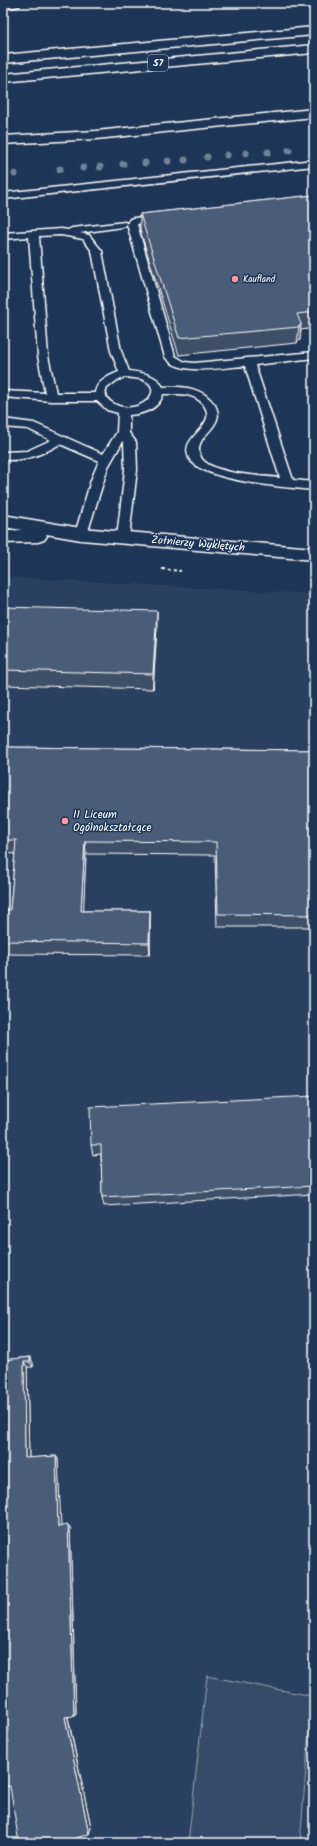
<svg xmlns="http://www.w3.org/2000/svg" width="317" height="1846" font-family="Kalam,sans-serif">
	<rect width="100%" height="100%" fill="#1d3557"/>
	<filter id="ink" filterUnits="userSpaceOnUse"><feTurbulence type="fractalNoise" baseFrequency=".025" numOctaves="2"/><feDisplacementMap in="SourceGraphic" scale="8" xChannelSelector="R" yChannelSelector="G"/><feConvolveMatrix kernelMatrix="1 2 1 2 8 2 1 2 1" color-interpolation-filters="sRGB"/></filter>
	<g filter="url(#ink)">
		<path fill="#2a4161" d="M3,577L314,594V1843H3Z"/>
		<path fill="#364b69" stroke="#9aa5b4" d="M207,1676L312,1696L300,1843H188Z"/>
		<g fill="none" stroke-linecap="round" stroke-linejoin="round">
			<defs>
				<g id="lane">
					<path d="M314,160V166L3,199V193Z"/>
					<path d="M160,216L163,217L165,219L163,221L137,224L175,356L185,362L194,363L314,352V358L255,365L293,480L314,482V490C289,488 200,481 189,458C181,441 202,433 207,418C208,413 206,408 203,404C193,392 177,394 163,394C159,409 143,414 129,415V433L136,442L137,470L129,537L127,540H119L117,537L125,470L124,443L123,441L108,467L87,534L85,537H77L75,534L91,480L99,461L60,444C42,455 25,461 3,460V452L27,451L51,440L28,429L3,427V419L34,423L103,454L117,432L118,413L107,410L97,401H51L3,397V391L45,393L38,356L29,237L3,239V233L61,229L68,230L72,228L125,222L127,224L125,226L122,227L80,233L89,235L102,251L121,351L129,371C143,373 156,374 163,387C182,386 203,387 215,405C217,409 219,414 217,419C214,429 203,435 200,444C198,448 199,455 202,459C213,474 262,476 280,478L245,366C223,367 179,377 165,357L127,224L130,219L133,218ZM61,235L83,239L92,251L111,351L119,372C108,376 96,382 95,393H56L48,356L39,236ZM125,377C130,378 136,378 141,379C170,388 137,420 111,402C106,398 104,394 107,388L116,381Z"/>
				</g>
				<path id="secondary" d="M3,515L81,528L314,548V560L81,540L46,534L47,536L44,540L38,542L3,543V531L22,530L3,527Z"/>
				<g id="highway">
					<path d="M3,3H21L19,6L3,9Z"/>
					<path d="M314,27V35L3,63V55Z"/>
					<path d="M314,45V53L3,82V74Z"/>
					<path d="M314,109V117L96,139L3,144V136L96,131Z"/>
				</g>
			</defs>
			<use href="#lane" stroke="#fff" stroke-width="3"/>
			<use href="#secondary" stroke="#fff" stroke-width="3"/>
			<use href="#highway" stroke="#fff" stroke-width="3"/>
			<path stroke="#fff" stroke-width="2" stroke-dasharray="3 2.5" stroke-linecap="butt" d="M162,569L181,571"/>
			<use href="#lane" fill="#1d3557" fill-rule="evenodd"/>
			<use href="#secondary" fill="#1d3557" fill-rule="evenodd"/>
			<use href="#highway" fill="#1d3557" fill-rule="evenodd"/>
		</g>
		<g fill="#738196">
			<circle cx="289" cy="150" r="3.5"/>
			<circle cx="268" cy="152" r="3.5"/>
			<circle cx="246" cy="153" r="3.5"/>
			<circle cx="227" cy="155" r="3.5"/>
			<circle cx="207" cy="157" r="3.5"/>
			<circle cx="185" cy="160" r="3.5"/>
			<circle cx="168" cy="161" r="3.5"/>
			<circle cx="145" cy="163" r="3.5"/>
			<circle cx="123" cy="164" r="3.5"/>
			<circle cx="100" cy="167" r="3.5"/>
			<circle cx="83" cy="168" r="3.5"/>
			<circle cx="60" cy="169" r="3.5"/>
			<circle cx="15" cy="174" r="3.5"/>
		</g>
		<g fill="#405068" stroke="#fff">
			<path d="M314,195V328L301,330L300,340L297,343L179,355L140,230V214Z"/>
			<path d="M3,607L157,627L153,689L3,685Z"/>
			<path d="M3,747L314,750V927H217L215,855L86,854L83,911H150V955L3,954V910H10L15,854L3,853Z"/>
			<path d="M314,1096V1194L104,1206L102,1197L101,1154L93,1155L91,1145Z"/>
			<path d="M30,1357L33,1363V1367H27L29,1458L56,1456L58,1459L60,1526L70,1527L76,1713L68,1717L91,1827L89,1834L10,1786L3,1360Z"/>
		</g>
		<g fill="#344155" stroke="#fff">
			<path d="M301,324L300,340L297,343L299,327Z"/>
			<path d="M157,611V627L153,689V674Z"/>
			<path d="M85,841L86,854L83,923L81,911Z"/>
			<path d="M150,911V955L149,943Z"/>
			<path d="M30,1357L33,1363V1367L30,1362Z"/>
			<path d="M24,1362L27,1367L29,1461L25,1458Z"/>
			<path d="M56,1456L58,1459L61,1528L58,1527Z"/>
			<path d="M68,1525L70,1527L76,1713L74,1716Z"/>
			<path d="M67,1714L91,1827L89,1834L65,1717Z"/>
		</g>
		<g fill="#4a5d79" stroke="#fff">
			<path d="M314,195V312L297,314L301,324L299,327L179,338L140,214Z"/>
			<path d="M3,607L157,611L153,674L3,670Z"/>
			<path d="M3,747L314,750V915L218,914L216,842L85,841L81,911H150L149,943L3,941V910H10L16,840H3Z"/>
			<path d="M314,1096V1186L102,1197L101,1145H91L90,1107Z"/>
			<path d="M30,1357V1362H24L25,1458L56,1456L58,1527L68,1525L74,1716L65,1717L89,1834L60,1843H19L10,1786L3,1787V1360Z"/>
		</g>
	</g>
	<g fill="#ff9aa2" stroke="#1d3557" stroke-width="1.5">
		<circle cx="235" cy="279" r="4"/>
		<circle cx="65" cy="821" r="4"/>
	</g>
	<g text-anchor="middle" dominant-baseline="central" stroke-width="3" stroke-linejoin="round" paint-order="stroke">
		<g font-size="9" fill="#fff" stroke="#1d3557" text-anchor="start">
			<text x="243" y="279">Kaufland</text>
		</g>
		<rect fill="#1d3557" stroke="#bbc2cd" stroke-width="1" x="148" y="55" width="20" height="16" rx="3"/>
		<g font-size="10" font-weight="bold" fill="#fff">
			<text x="158" y="63">S7</text>
		</g>
		<g font-size="11" fill="#fff" stroke="#1d3557">
			<text transform="translate(198 544) rotate(5)">Żołnierzy Wyklętych</text>
		</g>
		<g font-size="11" fill="#fff" stroke="#1d3557" text-anchor="start">
			<text x="73" y="815">II Liceum<tspan x="73" dy="13">Ogólnokształcące</tspan></text>
		</g>
	</g>
	<rect width="317" height="1846" fill="none" stroke="#1d3557" stroke-width="16"/>
	<rect x="8" y="8" width="301" height="1830" fill="none" stroke="#fff" stroke-width="1.5" filter="url(#ink)"/>
</svg>
